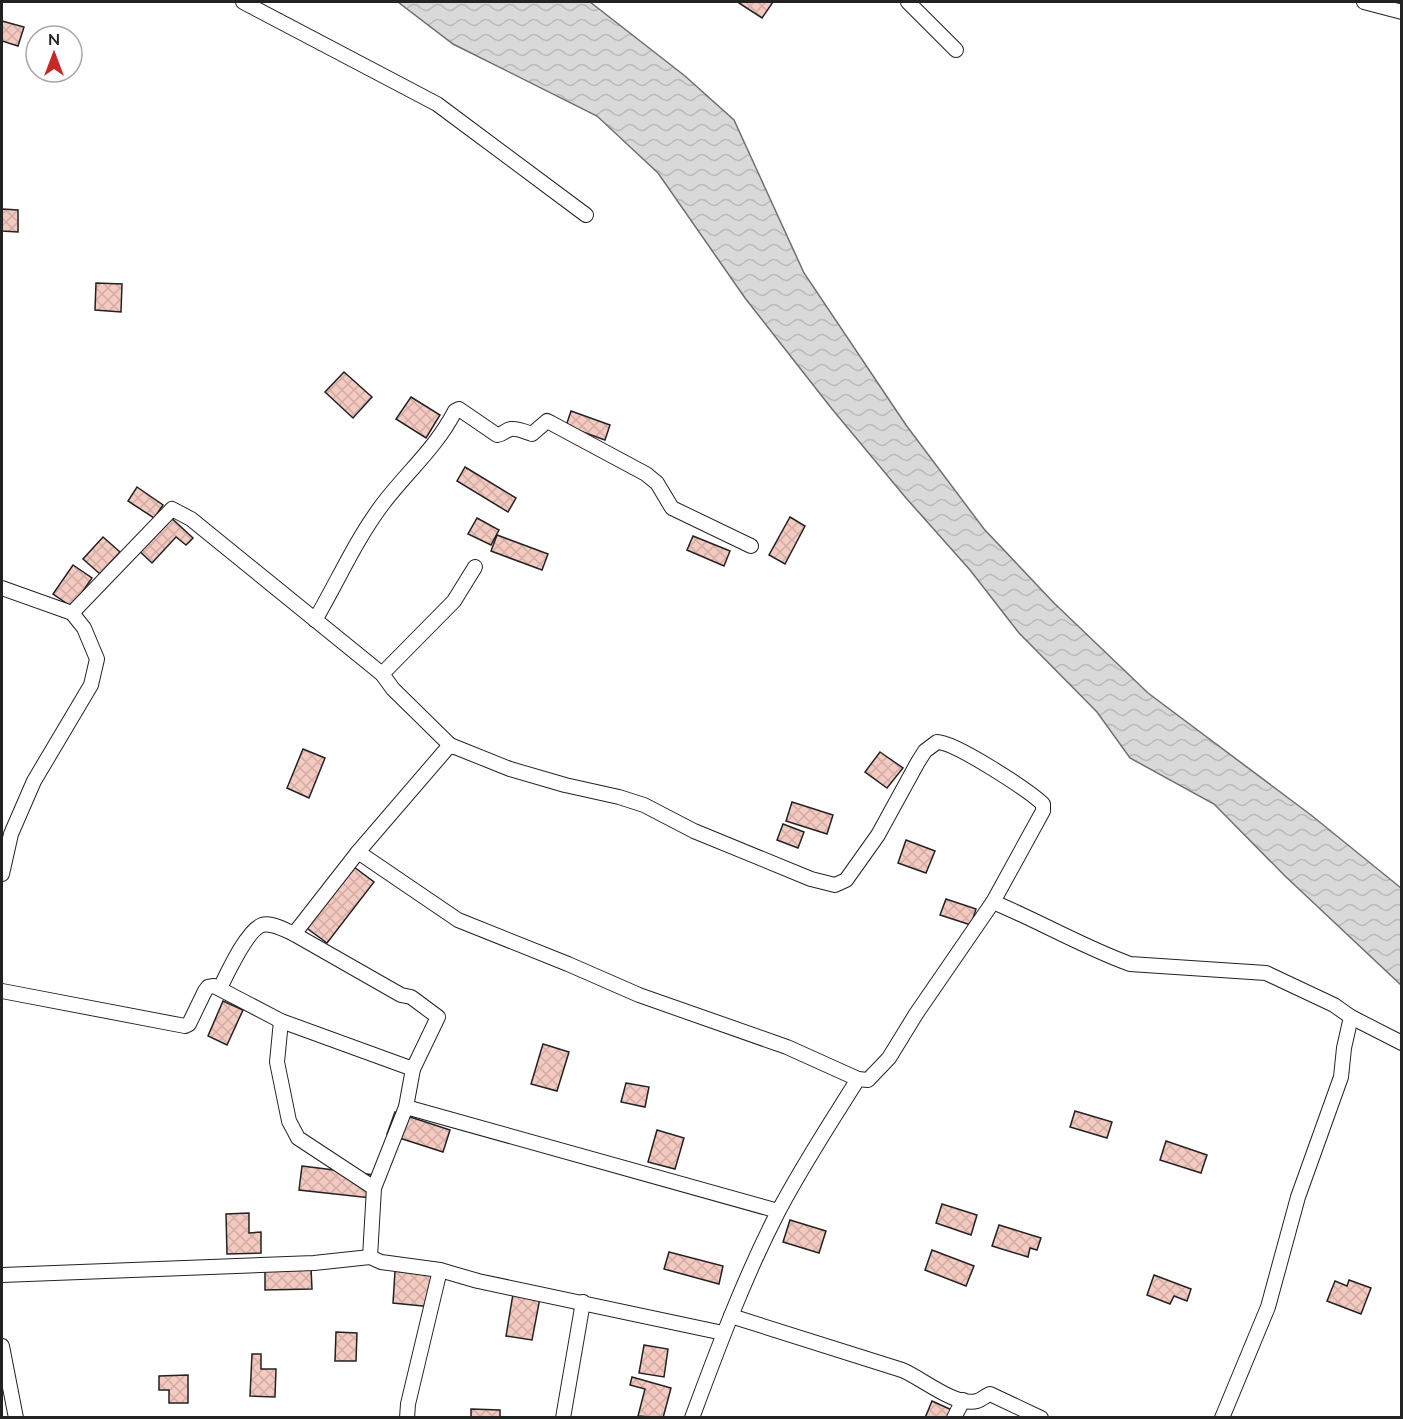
<svg xmlns="http://www.w3.org/2000/svg" width="1403" height="1419" font-family="Mulish,sans-serif">
	<defs>
		<pattern id="water-waves" width="16" height="10" patternUnits="userSpaceOnUse" patternTransform="scale(1.5)"><rect width="16" height="10" fill="#d9d9d9"/><path d="M0 5q4-4 8 0t8 0" fill="none" stroke="#bababa"/></pattern>
		<pattern id="building-cross-hatch" width="8" height="8" patternUnits="userSpaceOnUse" patternTransform="scale(1.5)"><rect width="8" height="8" fill="#f3c9c0"/><path d="M0 0l8 8M0 8l8-8" fill="none" stroke="#d0aca5"/></pattern>
	</defs>
	<rect width="100%" height="100%" fill="#fff"/>
	<path fill="url(#water-waves)" stroke="#6f6f6f" stroke-width="1.5" d="M398,2H590L685,76L734,120L804,273L906,425L984,529L1054,603L1148,693L1311,815L1401,888V985L1285,876L1214,804L1130,758L1097,712L1019,633L970,570L906,498L832,409L745,298L658,173L597,116L453,44Z"/>
	<g fill="url(#building-cross-hatch)" stroke="#222" stroke-width="1.5">
		<path d="M739,3V2H773L762,18Z"/>
		<path d="M2,21L24,27L18,46L2,41Z"/>
		<path d="M2,209L18,210V232L2,231Z"/>
		<path d="M96,283L122,284L121,312L95,310Z"/>
		<path d="M344,372L372,397L353,418L325,392Z"/>
		<path d="M411,397L440,415L426,438L396,419Z"/>
		<path d="M571,411L610,425L605,440L566,426Z"/>
		<path d="M465,467L516,498L508,512L457,481Z"/>
		<path d="M137,487L163,505L154,518L128,501Z"/>
		<path d="M166,513L193,538L186,545L176,537L152,563L134,546Z"/>
		<path d="M790,517L805,526L785,564L769,555Z"/>
		<path d="M477,518L499,530L491,545L468,534Z"/>
		<path d="M497,535L548,554L542,570L491,551Z"/>
		<path d="M693,536L730,551L724,566L687,550Z"/>
		<path d="M103,537L120,552L100,574L83,559Z"/>
		<path d="M73,565L92,578L72,607L53,594Z"/>
		<path d="M303,749L325,758L309,798L287,788Z"/>
		<path d="M880,752L903,768L887,788L865,772Z"/>
		<path d="M792,802L833,815L827,834L786,821Z"/>
		<path d="M783,824L804,832L798,848L777,840Z"/>
		<path d="M906,840L935,851L926,873L898,863Z"/>
		<path d="M350,864L374,882L327,943L304,926Z"/>
		<path d="M946,899L976,909L971,925L940,915Z"/>
		<path d="M223,1001L243,1010L227,1045L208,1036Z"/>
		<path d="M543,1044L569,1052L557,1091L531,1084Z"/>
		<path d="M626,1083L649,1087L645,1107L621,1102Z"/>
		<path d="M1075,1111L1112,1122L1107,1138L1070,1127Z"/>
		<path d="M395,1112L450,1130L443,1152L387,1134Z"/>
		<path d="M657,1130L684,1138L675,1169L648,1162Z"/>
		<path d="M1166,1141L1207,1155L1201,1173L1160,1160Z"/>
		<path d="M302,1166L374,1175L371,1198L299,1190Z"/>
		<path d="M942,1204L977,1215L971,1235L936,1223Z"/>
		<path d="M249,1213V1233L261,1232V1253L227,1254L226,1214Z"/>
		<path d="M790,1220L826,1231L819,1253L783,1242Z"/>
		<path d="M999,1225L1041,1238L1037,1250L1030,1248L1028,1257L992,1246Z"/>
		<path d="M932,1250L974,1266L966,1286L925,1270Z"/>
		<path d="M669,1252L723,1266L719,1284L664,1269Z"/>
		<path d="M311,1268L312,1289L265,1290V1269Z"/>
		<path d="M395,1271L435,1275L432,1307L393,1303Z"/>
		<path d="M1154,1275L1191,1289L1187,1301L1174,1296L1170,1304L1147,1295Z"/>
		<path d="M1349,1280L1371,1288L1361,1314L1327,1301L1335,1281L1347,1286Z"/>
		<path d="M513,1294L540,1298L532,1340L506,1336Z"/>
		<path d="M336,1332L357,1333L356,1361H335Z"/>
		<path d="M644,1345L668,1349L664,1377L639,1373Z"/>
		<path d="M252,1354H261V1369H276L275,1397L250,1396Z"/>
		<path d="M188,1375V1403H169V1390H159V1376Z"/>
		<path d="M632,1377L671,1388L663,1418L638,1416L645,1389L630,1385Z"/>
		<path d="M932,1401L954,1411L952,1418H925Z"/>
		<path d="M471,1409L500,1410V1418H471Z"/>
	</g>
	<g fill="none" stroke-linecap="round" stroke-linejoin="round">
		<defs>
			<g id="minor">
				<path d="M243,2L437,104L586,215"/>
				<path d="M908,2L956,50"/>
				<path d="M1364,2L1402,12"/>
				<path d="M2,588L72,613L84,628L97,659L91,685L34,781L11,834L2,874"/>
				<path d="M72,613L172,509L191,519L382,674L393,689L450,745"/>
				<path d="M315,620C338,581 355,541 382,505C406,473 436,448 455,411L459,409L497,435C504,434 505,430 511,429C517,428 526,432 532,434L547,421L551,423L646,474L657,483L672,508L751,546"/>
				<path d="M382,674L454,601L475,567"/>
				<path d="M358,852L458,920L568,964L639,995L787,1047L858,1079"/>
				<path d="M993,902C1039,921 1083,947 1130,964L1266,973L1334,1005L1351,1017L1344,1048L1341,1077L1298,1197L1268,1307L1222,1418"/>
				<path d="M294,934L401,995L411,997L438,1017L413,1069L406,1107L374,1188L370,1257"/>
				<path d="M220,988C227,974 247,930 262,925C272,922 285,930 294,934L358,852L450,745L510,769L565,785L619,797L644,805L694,831L811,879L835,885L846,880L878,835L918,762L925,751L937,742C955,742 1028,790 1043,804V811L993,902L916,1014L889,1058L868,1080L858,1079C831,1122 802,1166 778,1212C744,1278 718,1348 692,1418"/>
				<path d="M2,991L185,1026L189,1024L205,991L208,987L214,986L281,1021L413,1069"/>
				<path d="M1351,1017L1402,1043"/>
				<path d="M281,1021L277,1062L289,1121L298,1138L374,1188"/>
				<path d="M406,1107L778,1211"/>
				<path d="M2,1275L314,1263L370,1257L381,1262L440,1270L478,1281L723,1333"/>
				<path d="M731,1316L902,1370C922,1378 955,1407 977,1401C981,1400 985,1396 990,1394L1041,1418"/>
				<path d="M2,1346L16,1418"/>
				<path d="M407,1418L408,1404L440,1270"/>
				<path d="M563,1418L583,1302"/>
				<path d="M954,1418L963,1400"/>
			</g>
		</defs>
		<use href="#minor" stroke="#222" stroke-width="16"/>
		<use href="#minor" stroke="#fff" stroke-width="14"/>
	</g>
	<rect width="1403" height="1419" fill="none" stroke="#222222" stroke-width="6"/>
	<g transform="translate(54 54)"><circle r="28" fill="#ffffff" stroke="#a7a7a7" stroke-width="1.5"/>
	<path d="M0-4.5L10 22L0 15L-10 22Z" fill="#c62828"/>
	<text y="-9" font-size="16" font-weight="bold" text-anchor="middle" fill="#222222">N</text>
	</g>
</svg>
